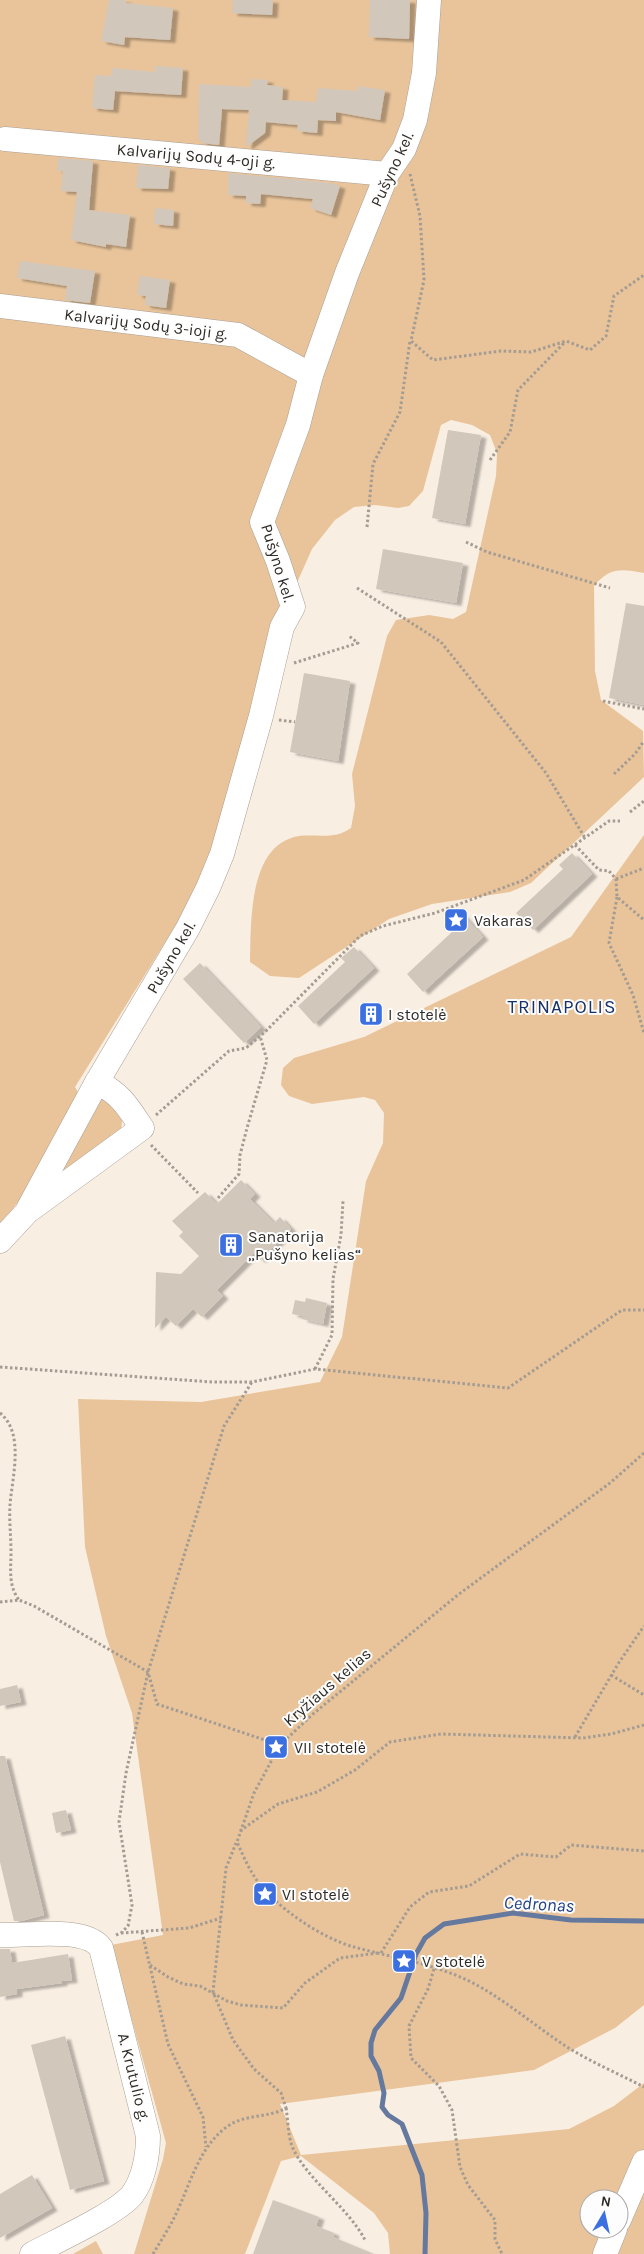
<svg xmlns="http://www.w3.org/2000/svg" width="644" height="2254" font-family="Karla,sans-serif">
	<defs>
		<filter id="shadow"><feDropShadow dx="5.5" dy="3" stdDeviation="1" flood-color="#0004"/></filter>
	</defs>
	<rect width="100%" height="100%" fill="#f9eee2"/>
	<g fill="#e9c49a" fill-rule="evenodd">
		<path d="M0,0H644V573C621,569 610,567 594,586L595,671L601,700L643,731L644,777L531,883L510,892L432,904L389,919L299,978L270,976L250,962C251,923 248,844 299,836C318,834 334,840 351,828L355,806L352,774L387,636L396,620L429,615L453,619L466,612L496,476L497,453L490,435L472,425L451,420L441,425L423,491L409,506L398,508L375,505L354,507L335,520L312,549L279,623L212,852L186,909L75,1087L82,1099L32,1184L0,1225Z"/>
		<path d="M644,835V2005L615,2028L534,2070L280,2104L301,2155L569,2129L614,2106L644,2083V2254H390L388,2233L374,2213L301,2156L281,2161L245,2254H134L163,2159L166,2143L111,1945L163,1935L132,1713L106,1636L85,1547L78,1399L201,1402L320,1382L342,1337L366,1181L383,1143L384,1113L375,1100L364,1097L312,1104L289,1096L281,1085L283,1068L294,1058L364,1037L571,937ZM589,2199H619V2229H589Z"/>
		<path d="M105,1099L123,1113L121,1130L65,1176L56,1166L99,1100Z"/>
		<path d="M96,2241L103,2254H73Z"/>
	</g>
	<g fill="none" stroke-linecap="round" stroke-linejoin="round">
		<path stroke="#65789e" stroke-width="5" d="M425,2254L426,2213L422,2175L402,2124L388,2115L382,2107L384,2093L379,2071L371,2056V2043L375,2030L401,1998L416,1954L425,1938L444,1924L513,1913L571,1920L644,1921"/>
	</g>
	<g fill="#d2c7bb" filter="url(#shadow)">
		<path d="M109,0H126V3L173,8L170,40L125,37L124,45L101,41Z"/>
		<path d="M233,0H273L272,15L232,13Z"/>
		<path d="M370,0H410L409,39L369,37Z"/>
		<path d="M155,66L183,68L181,95L115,91L113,110L92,108L95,75L111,76L112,68L155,72Z"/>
		<path d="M251,79L268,80L267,85L283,87L282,100L316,102L318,88L357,91L358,86L385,90L380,120L336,112V121L318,120L317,133L297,131L298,125L266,122L265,133L246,147L249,110L222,109L219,145L202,143V141L198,140L199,84L251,87Z"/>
		<path d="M58,158L93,161L89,210L130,215L126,247L106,244V247L71,240L77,192L61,191L63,171H57Z"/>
		<path d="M138,165L170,168L168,189L136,188Z"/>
		<path d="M228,173L331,183L340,186L331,215L310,208L313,199L261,194L260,204L246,203V196L228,195Z"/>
		<path d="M155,208L174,210L173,226L154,224Z"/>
		<path d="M20,261L95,271L90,303L65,300L67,286L17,278Z"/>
		<path d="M140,276L170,280L166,308L145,305L146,296L137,295Z"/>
		<path d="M448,430L481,435L465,524L432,518Z"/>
		<path d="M383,549L463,563L456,603L376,589Z"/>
		<path d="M626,603L644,606V705L609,698Z"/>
		<path d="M304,673L350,681L338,761L290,752Z"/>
		<path d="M572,853L592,874L533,930L516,913L563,869L559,865Z"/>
		<path d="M462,914L483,937L423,992L407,974L453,931L449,927Z"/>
		<path d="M354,947L374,968L314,1024L298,1006L345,962L341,958Z"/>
		<path d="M200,963L261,1027L244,1043L183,979Z"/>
		<path d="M241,1180L255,1194L250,1199L274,1223L280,1217L291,1229L260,1260L254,1253L217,1290L223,1296L202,1317L193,1309L176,1326L166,1317L155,1328L156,1272L181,1274L199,1256L179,1236L183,1232L172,1221L205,1192L217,1204Z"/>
		<path d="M306,1298L327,1303L323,1324L302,1319V1316L292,1314L295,1300L305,1302Z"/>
		<path d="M17,1685L21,1702L0,1706V1689Z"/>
		<path d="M0,1756H5L44,1915L21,1921H14L0,1862Z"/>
		<path d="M66,1810L71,1830L56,1833L52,1813Z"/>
		<path d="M0,1949H10L12,1963L68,1954L72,1980L62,1981V1983L17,1989V1994L0,1997Z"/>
		<path d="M65,2036L104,2181L70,2190L31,2045Z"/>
		<path d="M32,2175L52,2208L0,2238V2194Z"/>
		<path d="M273,2200L319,2217L316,2226L334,2233L333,2237L374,2254H253Z"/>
	</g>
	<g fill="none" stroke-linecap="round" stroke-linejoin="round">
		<defs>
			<g id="minor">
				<path d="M5,139L387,174"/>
				<path d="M0,306L238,335L311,375"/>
				<path d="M31,1209L142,1128C128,1107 121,1094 97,1082"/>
				<path d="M0,1241L26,1213L97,1082L188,928L208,888L222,854L261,716L282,627L293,607L278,561L262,522L298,425L311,375L347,273L387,174L404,149L415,120L424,73L429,0"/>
				<path d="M0,1935C26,1936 85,1926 101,1948L148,2136C148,2155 144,2179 132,2195C116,2214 56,2241 32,2254"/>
				<path d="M619,2220L644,2162"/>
				<path d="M605,2254L615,2229"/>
			</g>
		</defs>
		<use href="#minor" stroke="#a99e93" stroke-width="25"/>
		<g stroke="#a49c93" stroke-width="3" stroke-dasharray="2.5 2.5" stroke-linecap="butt">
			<path d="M410,174L420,216L424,280L411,341L433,360L501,351L531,352L566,341L590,350L606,336L614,296L644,275"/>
			<path d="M490,460L510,432L518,390L565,342"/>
			<path d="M367,527L373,464L400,412L410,341"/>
			<path d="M466,542L487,552L610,588"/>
			<path d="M357,588L441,642L546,773L585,838"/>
			<path d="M294,663L358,643L349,636"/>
			<path d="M603,701L644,709"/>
			<path d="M279,720L295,722"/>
			<path d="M614,774L635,754L644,741"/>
			<path d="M630,812L644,801"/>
			<path d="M575,845L599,870L609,871L616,879L617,897L644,920"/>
			<path d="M616,879L644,868"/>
			<path d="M617,897L609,943L633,995L644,1033"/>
			<path d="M156,1115L229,1051L246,1048L266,1031L360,936L383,926L435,913L524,880L609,821H620"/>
			<path d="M151,1145L198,1193"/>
			<path d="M218,1198L239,1174L240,1155L247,1128L267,1060L260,1036"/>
			<path d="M0,1367L212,1382H252L315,1369L508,1388L622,1310H644"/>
			<path d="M315,1369L332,1335L333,1279L341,1235L343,1201"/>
			<path d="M0,1413C25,1433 12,1478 10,1505C9,1521 11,1536 11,1552C11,1570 8,1585 19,1600"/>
			<path d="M644,1453L610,1483L459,1594L313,1714L280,1745L254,1793L237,1842C242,1853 247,1865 254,1876C272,1905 321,1938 354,1947C394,1958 436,1964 473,1983C507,2001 535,2026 567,2047C591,2062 619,2074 644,2087"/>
			<path d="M0,1602L19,1600L34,1606L148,1672L157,1704L280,1745"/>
			<path d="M611,1675L644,1695"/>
			<path d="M575,1737L618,1664L644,1626"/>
			<path d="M240,1831L278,1804L317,1792L355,1770L390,1742L441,1734L583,1738L611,1734L644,1725"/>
			<path d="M142,1932L168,2044L203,2117L206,2147"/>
			<path d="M121,1933L189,1928L221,1918"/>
			<path d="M116,1935L121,1933L128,1926L132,1905L119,1822L126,1773L148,1672L224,1426L252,1382"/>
			<path d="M381,1953L410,1907L429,1892L469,1886L520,1854L556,1857L571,1845L644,1851"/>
			<path d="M150,1965L168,1977L183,1984L200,1986L227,2001L241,2005L283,2008L305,1983L340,1958L378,1953"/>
			<path d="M434,1969L428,1989L409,2026L411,2058L439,2086L452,2110L460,2167L468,2185L495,2220V2239L502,2254"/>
			<path d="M286,2108C288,2120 288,2135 292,2146C305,2178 348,2207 365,2240"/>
			<path d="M153,2254C160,2242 168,2230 174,2218C190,2186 198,2147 228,2126C245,2114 269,2118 286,2108L281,2093L254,2069L233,2040L213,1992L226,1868L236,1843"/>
		</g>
		<use href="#minor" stroke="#fff" stroke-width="24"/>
	</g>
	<defs>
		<symbol id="sight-square" viewBox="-11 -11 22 22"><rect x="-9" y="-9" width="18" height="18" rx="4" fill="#3c6fdf" stroke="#fdfdfd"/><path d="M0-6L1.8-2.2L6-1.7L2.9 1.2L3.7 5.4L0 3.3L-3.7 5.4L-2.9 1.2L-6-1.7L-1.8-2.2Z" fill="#fff"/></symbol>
		<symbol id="building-square" viewBox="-11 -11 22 22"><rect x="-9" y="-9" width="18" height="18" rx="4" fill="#3c6fdf" stroke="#fdfdfd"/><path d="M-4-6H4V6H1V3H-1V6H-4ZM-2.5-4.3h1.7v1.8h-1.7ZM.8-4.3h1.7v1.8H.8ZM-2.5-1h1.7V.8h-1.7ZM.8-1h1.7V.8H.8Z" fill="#fff"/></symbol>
	</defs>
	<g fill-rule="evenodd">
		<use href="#sight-square" x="442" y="906" width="28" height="28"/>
		<use href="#building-square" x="357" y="1000" width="28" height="28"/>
		<use href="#building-square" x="217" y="1231" width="28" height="28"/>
		<use href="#sight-square" x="262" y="1733" width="28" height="28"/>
		<use href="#sight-square" x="251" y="1880" width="28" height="28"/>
		<use href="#sight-square" x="390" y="1947" width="28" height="28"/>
	</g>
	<g text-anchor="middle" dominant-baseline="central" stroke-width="4" stroke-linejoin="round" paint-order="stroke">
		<g font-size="16" fill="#2f2b26" stroke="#fdfdfd">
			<text transform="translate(196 156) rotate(5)">Kalvarijų Sodų 4-oji g.</text>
			<text transform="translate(392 169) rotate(-65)">Pušyno kel.</text>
			<text transform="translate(146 324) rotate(7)">Kalvarijų Sodų 3-ioji g.</text>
			<text transform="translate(278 563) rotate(73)">Pušyno kel.</text>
			<text transform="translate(171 957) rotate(-60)">Pušyno kel.</text>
			<text transform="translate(327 1687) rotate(-41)">Kryžiaus kelias</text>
			<text transform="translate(134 2077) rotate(76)">A. Krutulio g.</text>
		</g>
		<g font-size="16" fill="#2f2b26" stroke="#fdfdfd" text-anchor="start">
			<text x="474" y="920">Vakaras</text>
			<text x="388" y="1014">I stotelė</text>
			<text x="248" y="1236">Sanatorija<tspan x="248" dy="18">„Pušyno kelias“</tspan></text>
			<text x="294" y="1747">VII stotelė</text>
			<text x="282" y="1894">VI stotelė</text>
			<text x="422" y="1961">V stotelė</text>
		</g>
		<g font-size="18" font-style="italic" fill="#214084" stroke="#fdfdfd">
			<text transform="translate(539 1904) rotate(3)">Cedronas</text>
		</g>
		<g font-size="19" letter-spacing="1" fill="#183167" stroke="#fdfdfd">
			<text x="562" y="1007">TRINAPOLIS</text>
		</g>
	</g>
	<g transform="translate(604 2214) rotate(9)"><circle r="24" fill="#fdfdfd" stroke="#aba9a7"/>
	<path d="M0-4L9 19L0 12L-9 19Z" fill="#3c6fdf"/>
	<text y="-8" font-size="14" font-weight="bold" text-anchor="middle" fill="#2f2b26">N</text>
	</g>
</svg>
